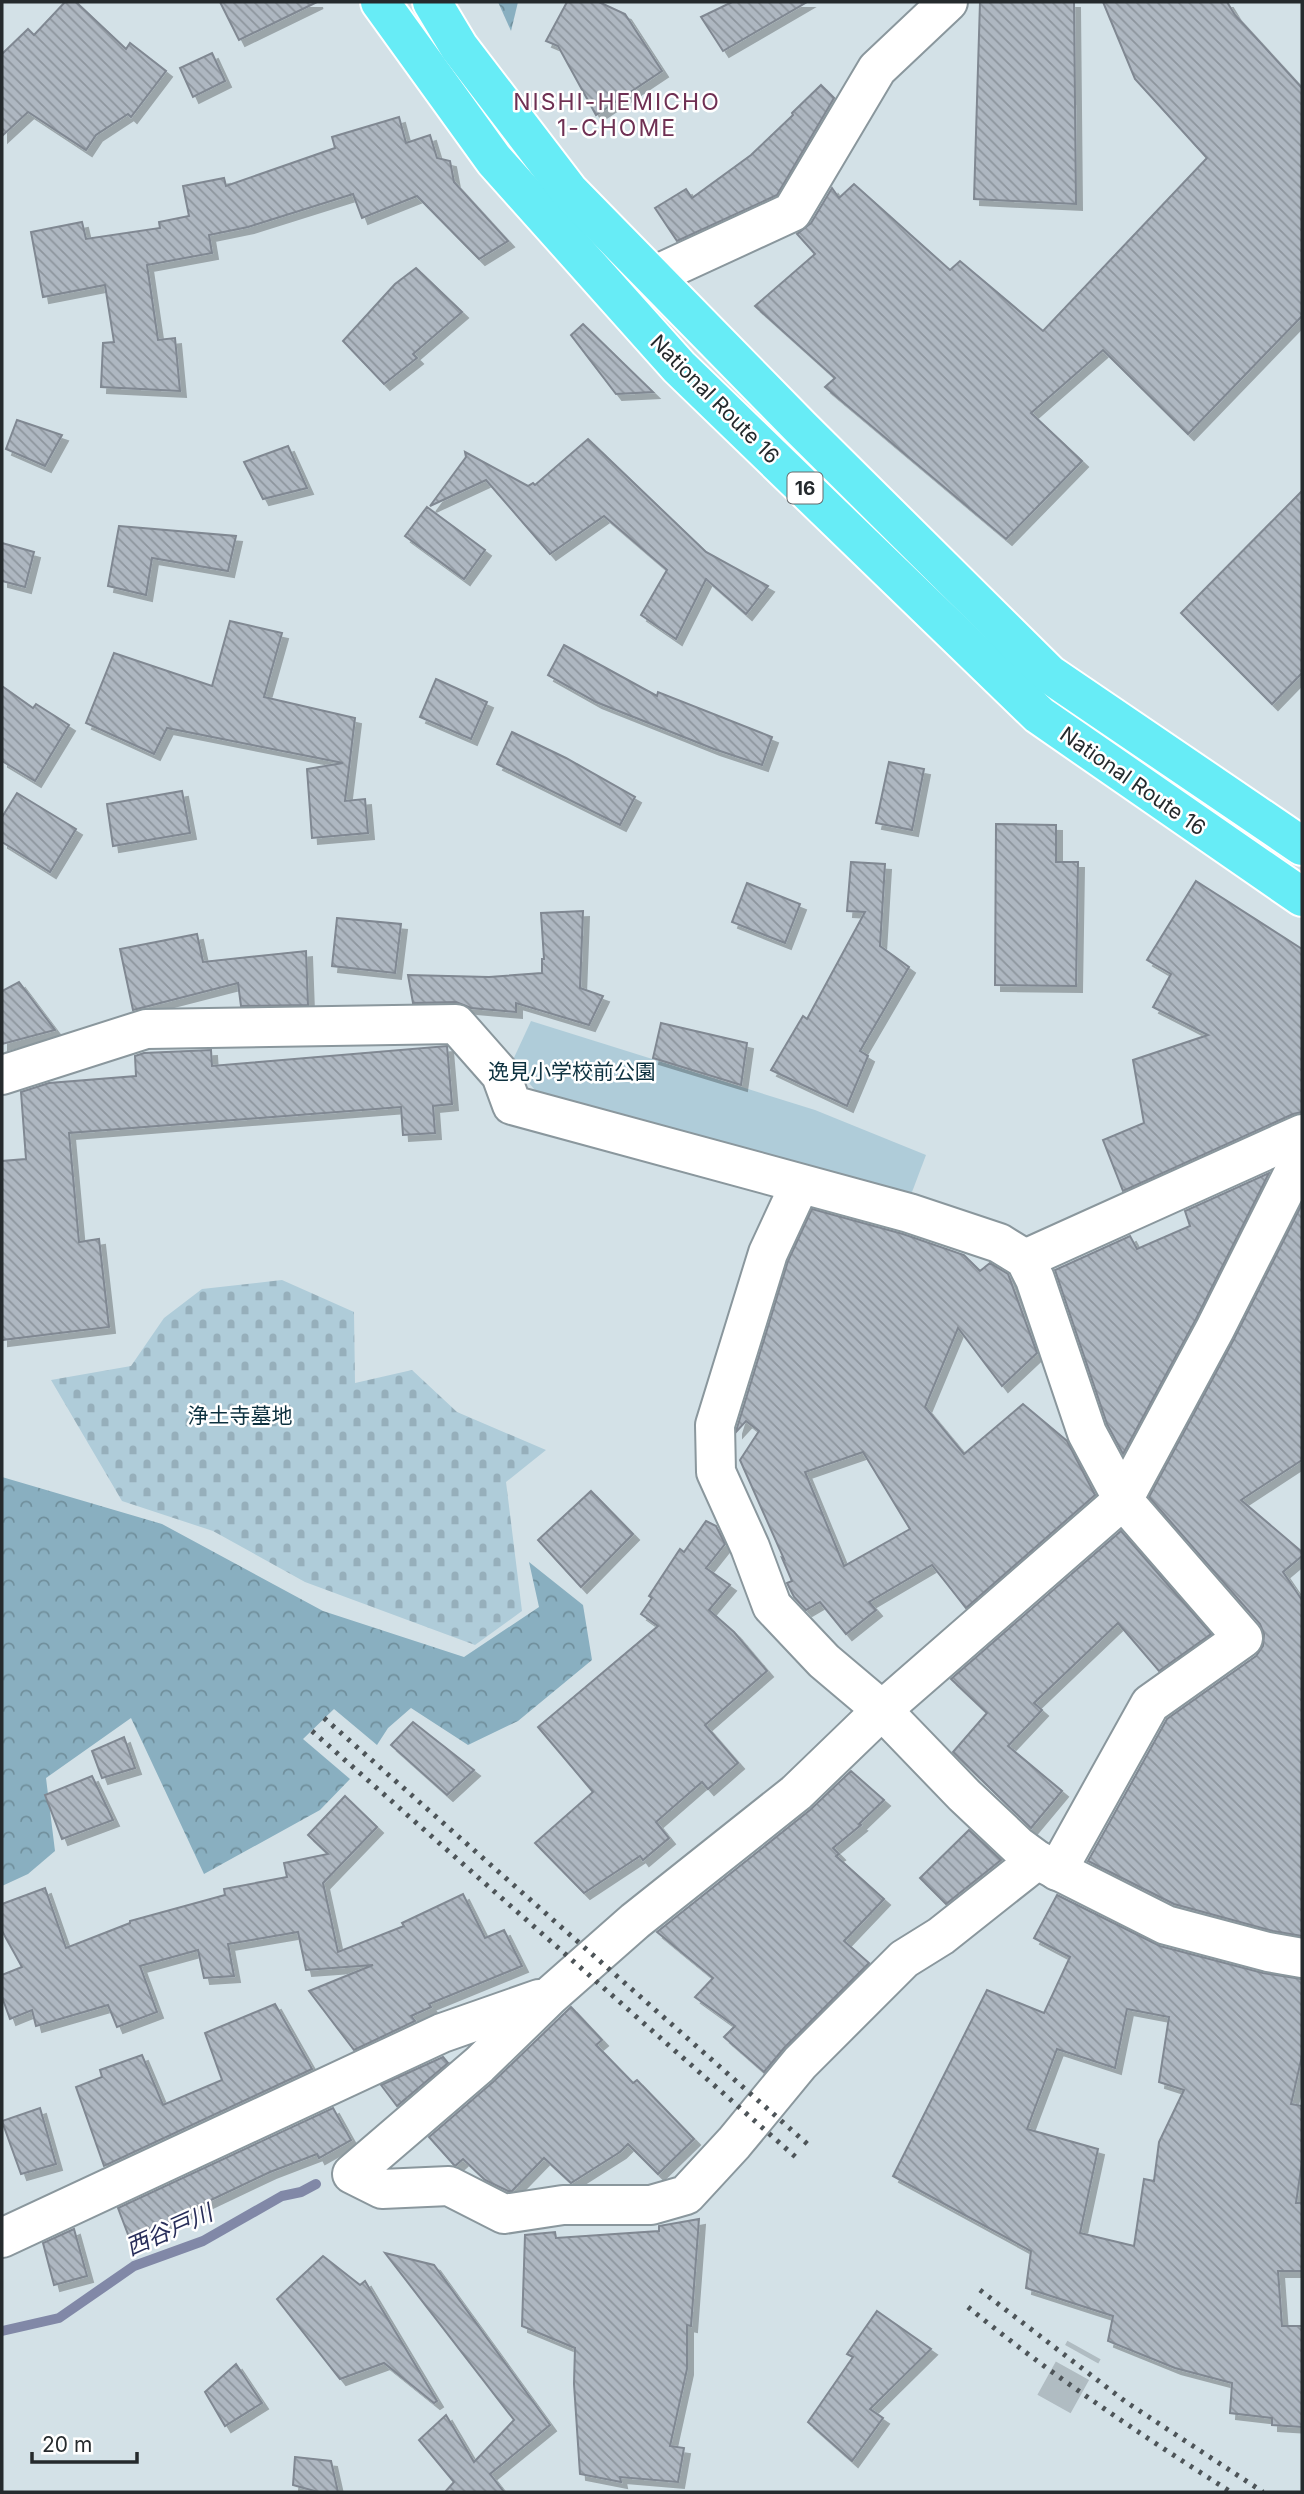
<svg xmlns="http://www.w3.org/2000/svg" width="1304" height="2494" font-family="Inter,'Noto Sans JP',sans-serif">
	<defs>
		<pattern id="forest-crowns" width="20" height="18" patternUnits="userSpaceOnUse" patternTransform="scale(1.75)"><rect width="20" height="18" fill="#89afc0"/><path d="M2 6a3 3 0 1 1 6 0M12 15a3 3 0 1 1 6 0" fill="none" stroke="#708f9c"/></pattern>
		<pattern id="cemetery-stones" width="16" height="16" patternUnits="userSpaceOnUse" patternTransform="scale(1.75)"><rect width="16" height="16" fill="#afccd9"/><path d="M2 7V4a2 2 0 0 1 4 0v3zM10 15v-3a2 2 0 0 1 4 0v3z" fill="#96afbb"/></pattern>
		<pattern id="building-back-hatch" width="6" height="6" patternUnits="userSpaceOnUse" patternTransform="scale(1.75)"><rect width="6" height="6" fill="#aeb7c1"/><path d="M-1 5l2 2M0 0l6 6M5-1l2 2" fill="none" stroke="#8d959d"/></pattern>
		<filter id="shadow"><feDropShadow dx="6" dy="6" stdDeviation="0" flood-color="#0004"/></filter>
	</defs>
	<rect width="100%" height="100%" fill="#d3e1e7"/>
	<path fill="#afccd9" d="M531,1021L815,1110L926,1155L909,1200L543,1100L512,1062Z"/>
	<g fill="url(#forest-crowns)">
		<path d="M498,2H518L511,31Z"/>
		<path d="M2,1477L162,1524L323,1611L464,1657L539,1607L529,1562L583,1605L592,1660L518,1721L468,1745L411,1708L388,1728L377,1745L334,1709L303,1739L350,1779L320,1810L204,1874L131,1718L46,1778L55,1851L28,1874L2,1886Z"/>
	</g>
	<path fill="url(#cemetery-stones)" d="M282,1280L354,1312L355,1383L412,1370L457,1412L546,1450L506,1482L522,1611L475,1645L305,1582L213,1531L122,1501L51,1380L131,1366L164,1318L202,1289Z"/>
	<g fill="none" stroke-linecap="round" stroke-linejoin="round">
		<path stroke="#8188a7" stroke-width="10" d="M2,2331L59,2318L134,2266L203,2241L282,2196L301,2192L316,2184"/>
	</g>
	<g fill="url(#building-back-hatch)" stroke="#808892" stroke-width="2" fill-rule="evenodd" filter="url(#shadow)">
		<path d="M65,2H76L126,49L130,43L166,71L131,117L128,114L96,135L86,150L28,112L2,136V54L28,29L34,35Z"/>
		<path d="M220,2H317L239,40Z"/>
		<path d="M567,2H599L625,14L662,71L596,115L558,46L546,41Z"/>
		<path d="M732,2H807L723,51L701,17Z"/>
		<path d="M980,2H1074L1076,204L974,199Z"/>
		<path d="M1103,2H1227L1235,15L1302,88V316L1188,434L1103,350L1031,413L1082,461L1006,539L825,387L835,378L755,306L815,254L797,234L811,223L832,188L839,198L854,184L950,270L960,261L1043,331L1207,158L1135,79Z"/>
		<path d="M212,53L225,81L193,97L180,68Z"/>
		<path d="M821,85L834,98L777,195L677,241L655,208L686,189L692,198L751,155L793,115L792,113Z"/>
		<path d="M399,117L406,143L430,135L437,158L450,161L454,182L508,241L479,259L417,196L362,218L353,194L248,227L209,235L212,253L147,265L158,340L175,338L180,391L101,387L103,343L114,342L105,285L43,297L31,232L82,222L86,239L160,228L159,222L189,216L183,186L224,178L226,186L335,148L332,137Z"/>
		<path d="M416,268L462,312L413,354L417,358L384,384L343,341L395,284Z"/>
		<path d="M583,324L653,392L616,394L571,335Z"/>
		<path d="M17,420L62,435L45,466L6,449Z"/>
		<path d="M588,439L706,552L768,586L746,614L706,579L676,639L641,615L667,570L604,516L550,554L486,480L430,506L466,457L465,452L528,486L533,483L535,485Z"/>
		<path d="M288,446L307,488L263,499L244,462Z"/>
		<path d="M1302,491V673L1272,704L1181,613Z"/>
		<path d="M427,507L485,550L464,579L405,536Z"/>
		<path d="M119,526L236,536L228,571L152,558L146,595L108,586Z"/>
		<path d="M2,543L34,552L25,587L2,581Z"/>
		<path d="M230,621L282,633L264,697L355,718L345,801L365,799L368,833L312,838L307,769L343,763L167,728L154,754L86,723L114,653L212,686Z"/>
		<path d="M564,645L657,696L658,692L772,737L762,765L714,749L596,702L548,675Z"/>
		<path d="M436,679L487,702L471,739L420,717Z"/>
		<path d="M2,686L33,708L36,704L69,725L35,781L2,761Z"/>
		<path d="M512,732L566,758L635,797L620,825L497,764Z"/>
		<path d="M889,762L924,769L912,830L876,823Z"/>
		<path d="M182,791L190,833L113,846L107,804Z"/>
		<path d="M17,793L76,829L50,872L2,842V817Z"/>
		<path d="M996,824L1056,825V862H1078L1076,986L995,985Z"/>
		<path d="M851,862L885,864L880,946L909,967L860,1051L868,1056L847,1106L771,1070L803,1016L807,1019L865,912L847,911Z"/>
		<path d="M1196,881L1302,949V1112L1293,1114L1123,1191L1103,1140L1144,1123L1133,1060L1208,1035L1153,1007L1171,974L1147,960Z"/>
		<path d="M747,883L800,904L785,943L732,922Z"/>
		<path d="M583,911L580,988L603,996L589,1025L516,1003V1012L471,1008L456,1002L413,1003L408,975L489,977L542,973V959H544L541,913Z"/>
		<path d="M337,918L401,924L395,973L332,966Z"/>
		<path d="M197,934L203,962L306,951L308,1005L241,1006L238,983L133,1010L120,949Z"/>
		<path d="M19,982L55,1030L2,1044V991Z"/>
		<path d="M661,1023L747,1043L741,1085L653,1058Z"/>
		<path d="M447,1046L452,1104L433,1106L435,1133L403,1135L401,1107L69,1133L79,1242L99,1239L109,1327L2,1340V1161L26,1159L21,1092L49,1083L136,1076L135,1056L144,1053L211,1050L212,1066Z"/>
		<path d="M1269,1173L1196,1319L1123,1454L1107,1424L1055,1270L1130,1236L1137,1249L1190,1226L1185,1211Z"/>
		<path d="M1302,1204V1460L1241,1500L1302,1552V1556L1283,1572L1302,1600V1936L1273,1931L1174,1904L1088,1861L1167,1719L1256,1656L1263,1646L1264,1634L1260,1624L1149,1497L1234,1339Z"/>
		<path d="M812,1209L903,1234L964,1255L980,1271L990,1263L1008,1274L1037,1353L1002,1386L958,1328L925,1407L964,1454L1023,1404L1067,1441L1095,1495L966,1608L932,1565L869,1602L876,1610L846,1634L820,1602L806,1610L794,1597L787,1583L792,1581L782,1558L784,1559L740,1460L759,1431L746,1421L737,1431V1428L788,1261ZM863,1452L910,1529L844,1566L805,1472Z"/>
		<path d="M591,1491L633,1534L581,1587L538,1540Z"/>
		<path d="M706,1521L716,1526L725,1544L706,1568L730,1585L709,1610L734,1632L767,1671L705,1725L738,1763L708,1789L702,1782L656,1822L669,1838L643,1860L640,1856L584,1893L535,1843L593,1792L538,1727L658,1626L641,1614L652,1598L649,1596L680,1549L684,1552Z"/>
		<path d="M1121,1531L1211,1634L1159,1671L1118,1623L1034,1703L1042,1710L1008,1746L1062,1791L1031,1828L953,1752L987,1713L951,1679Z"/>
		<path d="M413,1722L474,1770L447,1795L391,1745Z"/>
		<path d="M124,1737L135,1768L102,1778L92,1751Z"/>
		<path d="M851,1771L884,1800L859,1824L861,1825L833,1848L839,1854L836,1856L884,1899L844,1941L869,1963L784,2048L764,2072L724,2037L735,2026L695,1997L713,1978L657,1932L810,1810Z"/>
		<path d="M92,1776L113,1820L62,1839L45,1795Z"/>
		<path d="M345,1796L377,1827L323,1883L338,1952L404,1926L402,1923L463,1894L485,1938L504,1930L522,1966L429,2004L431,2007L411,2016L415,2021L354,2050L309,1991L373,1965L306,1970L298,1932L228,1944L234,1976L204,1978L198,1950L140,1966L157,2012L117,2027L108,2005L36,2026L32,2010L10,2019L2,1997V1975L22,1967L2,1931V1904L45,1888L66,1948L130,1923V1921L225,1895L224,1889L287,1877L284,1863L328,1854L308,1835Z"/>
		<path d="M969,1830L1001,1860L946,1904L920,1878Z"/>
		<path d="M1057,1895L1160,1946L1263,1973L1302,1979V2056L1291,2104L1302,2106V2162L1296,2203H1302V2271H1278L1282,2326H1302V2427L1272,2425V2418L1230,2413L1232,2383L1175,2368L1108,2341L1113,2316L1026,2288L1031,2251L893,2176L987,1990L1044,2013L1070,1957L1034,1938ZM1127,2009L1169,2017L1159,2082L1184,2090L1159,2142L1154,2181L1144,2179L1134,2246L1080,2233L1098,2149L1027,2129L1057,2049L1115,2068Z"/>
		<path d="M275,2004L312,2069L104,2166L76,2087L102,2077L100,2070L142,2055L163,2105L222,2080L205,2033Z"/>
		<path d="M571,2007L602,2040L596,2045L633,2083L637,2080L694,2139L658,2174L628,2144L620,2152L571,2183L544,2158L512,2191H508L485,2180L463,2159L455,2166L429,2137L493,2082Z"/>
		<path d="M443,2057L448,2063L397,2106L381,2085Z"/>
		<path d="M40,2108L56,2164L21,2174L2,2121Z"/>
		<path d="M333,2108L351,2140L319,2158L317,2154L270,2172L173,2218V2220L129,2237L118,2208Z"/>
		<path d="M699,2219L691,2326L687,2325V2369L670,2446L684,2448L678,2482L620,2477L621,2482L580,2474L574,2384L575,2348L522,2326L525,2235L555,2232L556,2238L659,2231V2226Z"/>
		<path d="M74,2229L87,2276L54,2285L43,2243Z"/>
		<path d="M385,2253L434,2265L550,2425L490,2474L504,2492H445L454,2482L419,2440L446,2415L474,2462L514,2420Z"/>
		<path d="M323,2256L360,2285L365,2281L437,2401L434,2403L384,2363L340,2379L277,2299Z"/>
		<path d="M877,2311L931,2349L870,2409L883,2418L852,2461L808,2422L853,2357L847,2354Z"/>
		<path d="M236,2364L262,2403L225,2426L205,2392Z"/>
		<path d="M295,2457L331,2461L338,2492H318L293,2485Z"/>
	</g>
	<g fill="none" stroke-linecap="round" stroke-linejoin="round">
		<path stroke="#b0bcc2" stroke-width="38" stroke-dasharray="38 19" stroke-linecap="butt" d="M1054,2404L1084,2350"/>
		<defs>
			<g id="street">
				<path d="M651,277L792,212L877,69L948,2"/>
				<path d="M2,1075L146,1029L456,1024L501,1075L512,1105L909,1213L999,1243L1025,1259L1035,1279L1087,1433L1123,1500L1243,1638L1150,1704L1057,1871"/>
				<path d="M800,1184L768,1253L715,1425L716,1472L750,1547L772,1606L824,1661L882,1710L964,1795L1018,1846L1037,1860L1166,1925L1268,1952L1302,1958"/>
				<path d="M1025,1259L1302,1134"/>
				<path d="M1037,1860L941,1936L904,1959L800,2063L734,2143L686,2195L651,2205H563L504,2214L449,2186L382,2189L352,2174L479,2065L551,1995L635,1921L796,1793L882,1710L1123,1500L1215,1329L1302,1156"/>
				<path d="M2,2238L442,2033L539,1999"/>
			</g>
			<g id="highway">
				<path d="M380,2L494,160L679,367L1039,715L1302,897"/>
				<path d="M432,2L459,47L569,191L801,428L1049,674L1302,846"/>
			</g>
		</defs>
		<use href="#street" stroke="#8a979d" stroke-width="42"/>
		<use href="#highway" stroke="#fff" stroke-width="42"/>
		<use href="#street" stroke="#fff" stroke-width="38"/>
		<use href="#highway" stroke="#67ecf6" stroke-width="38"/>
		<g stroke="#4d5458" stroke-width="5" stroke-dasharray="3.5 7" stroke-linecap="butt">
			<path d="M324,1718L812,2148"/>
			<path d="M312,1731L799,2160"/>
			<path d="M980,2290L1126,2402L1263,2492"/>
			<path d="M968,2307C1051,2375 1141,2435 1231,2492"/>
		</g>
	</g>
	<g text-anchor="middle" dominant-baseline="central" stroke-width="5" stroke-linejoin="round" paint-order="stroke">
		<rect fill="#fff" stroke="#666a6c" stroke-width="2" x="787.5" y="472.5" width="35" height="31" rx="5"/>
		<g font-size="19" font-weight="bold" fill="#252a2d">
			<text x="805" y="488">16</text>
		</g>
		<g font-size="21" fill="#252a2d" stroke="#fff">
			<text transform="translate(715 399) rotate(45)">National Route 16</text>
			<text transform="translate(1133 781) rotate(35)">National Route 16</text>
		</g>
		<g font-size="21" fill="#0d313f" stroke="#fff">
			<text x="572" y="1071">逸見小学校前公園</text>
			<text x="240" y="1415">浄土寺墓地</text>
		</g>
		<g font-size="23" letter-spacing="2" fill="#6f3053" stroke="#fff">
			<text x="617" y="102">NISHI-HEMICHO<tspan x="617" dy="26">1-CHOME</tspan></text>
		</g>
		<g font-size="23" font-style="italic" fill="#282e5a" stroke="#fff">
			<text transform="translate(169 2230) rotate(-24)">西谷戸川</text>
		</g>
	</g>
	<rect width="1304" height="2494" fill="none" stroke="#252a2d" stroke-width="7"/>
	<path d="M32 2452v10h105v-10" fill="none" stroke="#252a2d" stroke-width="3.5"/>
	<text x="42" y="2452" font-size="21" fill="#252a2d" stroke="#ffffff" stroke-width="5" paint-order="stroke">20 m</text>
</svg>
